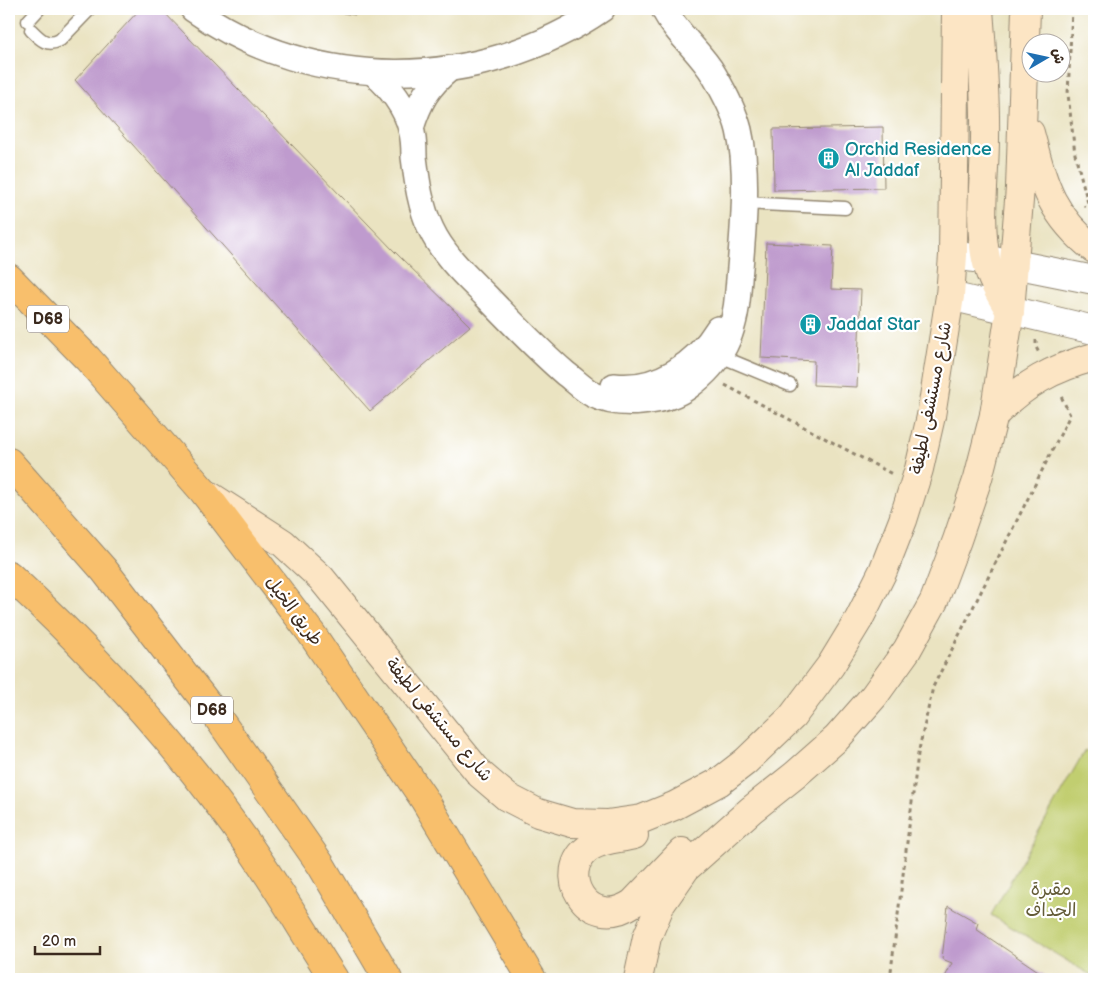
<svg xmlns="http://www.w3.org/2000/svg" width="1103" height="988" font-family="'Balsamiq Sans','Playpen Sans Arabic',sans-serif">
	<rect width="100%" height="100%" fill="#fff"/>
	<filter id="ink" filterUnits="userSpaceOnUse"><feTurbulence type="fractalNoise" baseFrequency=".02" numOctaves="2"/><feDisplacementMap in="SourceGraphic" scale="10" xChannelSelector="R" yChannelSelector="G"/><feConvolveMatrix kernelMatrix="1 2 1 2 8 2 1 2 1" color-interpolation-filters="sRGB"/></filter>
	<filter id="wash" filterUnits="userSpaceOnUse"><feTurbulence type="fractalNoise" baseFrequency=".0096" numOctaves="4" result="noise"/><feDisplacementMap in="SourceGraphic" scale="20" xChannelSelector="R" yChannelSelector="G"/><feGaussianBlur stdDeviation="1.12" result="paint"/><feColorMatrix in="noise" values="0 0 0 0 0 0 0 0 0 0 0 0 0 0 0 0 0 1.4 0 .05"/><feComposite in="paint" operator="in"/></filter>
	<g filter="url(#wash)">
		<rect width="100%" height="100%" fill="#eae3c1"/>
		<path fill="#c1ce70" stroke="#7e7c47" d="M1085,750L1094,755V977L991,915Z"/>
		<g id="blocks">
			<g fill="#bf9bce">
				<path d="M140,9H161L394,251L470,326L370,411L75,80Z"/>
				<path d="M324,9H353L355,15L324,10Z"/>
				<path d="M883,127L884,188L774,190L773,129Z"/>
				<path d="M766,243L833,246L831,289L861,290L857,387L813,385L814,361L761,358Z"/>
				<path d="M948,906L978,923L976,929L1050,979H944L952,963L942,959Z"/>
			</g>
		</g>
	</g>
	<g filter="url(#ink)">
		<use href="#blocks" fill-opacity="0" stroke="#928670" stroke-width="1"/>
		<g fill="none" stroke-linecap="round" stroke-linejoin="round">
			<defs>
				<g id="service">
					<path d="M28,21L39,9"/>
					<path d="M31,30C40,39 47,47 60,40L90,9"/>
					<path d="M743,203L845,208"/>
					<path d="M720,356L790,385"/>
				</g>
				<g id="minor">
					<path d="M193,9C314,95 481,92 602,9"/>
					<path d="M373,72C389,86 406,107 411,129C414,138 414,148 414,157C417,181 420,206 431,229C443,255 466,276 486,296C512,323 538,350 566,374C574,380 583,389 592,394C618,408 665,404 689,386C723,361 735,333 738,291C742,242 750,177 739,130C734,110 724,92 714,75C700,51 676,34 664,9"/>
					<path d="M411,128C419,102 428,86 449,69"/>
					<path d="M614,386C657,391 697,364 718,329"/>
				</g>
				<g id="tertiary">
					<path d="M953,255L1014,264L1094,280"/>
					<path d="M950,296L1094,330"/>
				</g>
				<g id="secondary">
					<path d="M979,9C982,52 986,95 985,138C985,178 978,220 986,259C990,278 1000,295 1010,311"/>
					<path d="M1030,133C1044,185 1050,214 1094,249"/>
					<path d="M994,415C1024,384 1053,368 1094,357"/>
					<path d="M207,494L283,543L321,578L480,774L507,797L538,813L572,823L607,824L642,819L674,806L719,782L745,762L792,717L831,665L859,619L883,571L903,520L919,469L931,416L950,296L953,255L956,9"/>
					<path d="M634,835C619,839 603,839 590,847C553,871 587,934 633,903L682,852"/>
					<path d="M638,979L647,937L661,904L686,868L751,810L795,775L837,738L874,696L907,650L934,601L957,540L978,478L994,415L1010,311L1020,188L1026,9"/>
				</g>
				<g id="motorway">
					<path d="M9,278L88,359L203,491L311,633L424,799L532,979"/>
					<path d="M9,462L104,570L216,715L321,865L388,979"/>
					<path d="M9,575C99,658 181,748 251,849C280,891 306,936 334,979"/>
				</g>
			</defs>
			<use href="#service" stroke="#928670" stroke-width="15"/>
			<use href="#minor" stroke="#928670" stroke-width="28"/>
			<use href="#tertiary" stroke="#928670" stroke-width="30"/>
			<use href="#secondary" stroke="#928670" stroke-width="30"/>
			<use href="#motorway" stroke="#928670" stroke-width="30"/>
			<g stroke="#928670" stroke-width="3" stroke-dasharray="4 4" stroke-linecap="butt">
				<path d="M1072,9L1068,94L1075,154L1088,203L1084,207"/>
				<path d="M1036,340V347L1039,353"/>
				<path d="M725,385L892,474"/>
				<path d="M890,979L918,754L933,687L1070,415L1060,394"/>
			</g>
			<use href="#service" stroke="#fff" stroke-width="12"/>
			<use href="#minor" stroke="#fff" stroke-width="25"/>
			<use href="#tertiary" stroke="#fff" stroke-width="28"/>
			<use href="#secondary" stroke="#fce5c4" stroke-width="28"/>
			<use href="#motorway" stroke="#f8bf6c" stroke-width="28"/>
		</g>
	</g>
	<defs>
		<symbol id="building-disc" viewBox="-11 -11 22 22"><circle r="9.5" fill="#0f9aa8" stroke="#fff"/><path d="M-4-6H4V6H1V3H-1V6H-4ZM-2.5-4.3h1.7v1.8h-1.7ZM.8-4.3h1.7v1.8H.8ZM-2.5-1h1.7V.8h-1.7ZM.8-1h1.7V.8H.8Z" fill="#fff"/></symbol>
	</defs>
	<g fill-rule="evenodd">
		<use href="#building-disc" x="816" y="146" width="25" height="25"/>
		<use href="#building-disc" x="798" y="312" width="25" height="25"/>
	</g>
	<g text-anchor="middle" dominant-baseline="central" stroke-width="4.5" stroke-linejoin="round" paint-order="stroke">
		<g fill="#fff" stroke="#766a62" stroke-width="1">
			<rect x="27" y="305.5" width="42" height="27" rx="4"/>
			<rect x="191" y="696.5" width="42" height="27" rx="4"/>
		</g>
		<g font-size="16" font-weight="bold" fill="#3b2a1e">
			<text x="48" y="319">D68</text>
			<text x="212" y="710">D68</text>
		</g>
		<g font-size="18" fill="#0d838f" stroke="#fff" text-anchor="start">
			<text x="845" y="149">Orchid Residence<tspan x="845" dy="21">Al Jaddaf</tspan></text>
			<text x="827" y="324">Jaddaf Star</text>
		</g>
		<g font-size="18" fill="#3b2a1e" stroke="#fff">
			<text transform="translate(931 398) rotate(-79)">شارع مستشفى لطيفة</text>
			<text transform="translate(294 611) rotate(53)">طريق الخيل</text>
			<text transform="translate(439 720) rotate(50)">شارع مستشفى لطيفة</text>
		</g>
		<g font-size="18" fill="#635b37" stroke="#fff">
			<text x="1051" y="889">مقبرة<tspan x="1051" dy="21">الجداف</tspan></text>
		</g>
	</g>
	<rect width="1103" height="988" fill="none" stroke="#fff" stroke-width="30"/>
	<g transform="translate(1046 58) rotate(81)"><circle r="24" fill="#ffffff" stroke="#b1aaa5"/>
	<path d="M0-4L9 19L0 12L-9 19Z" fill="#1f6fb2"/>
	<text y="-8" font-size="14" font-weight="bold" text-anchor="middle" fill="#3b2a1e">ش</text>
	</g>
	<path d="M35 946v8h65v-8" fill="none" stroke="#3b2a1e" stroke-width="2.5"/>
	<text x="42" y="946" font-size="15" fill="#3b2a1e" stroke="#ffffff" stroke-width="4" paint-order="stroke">20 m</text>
</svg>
